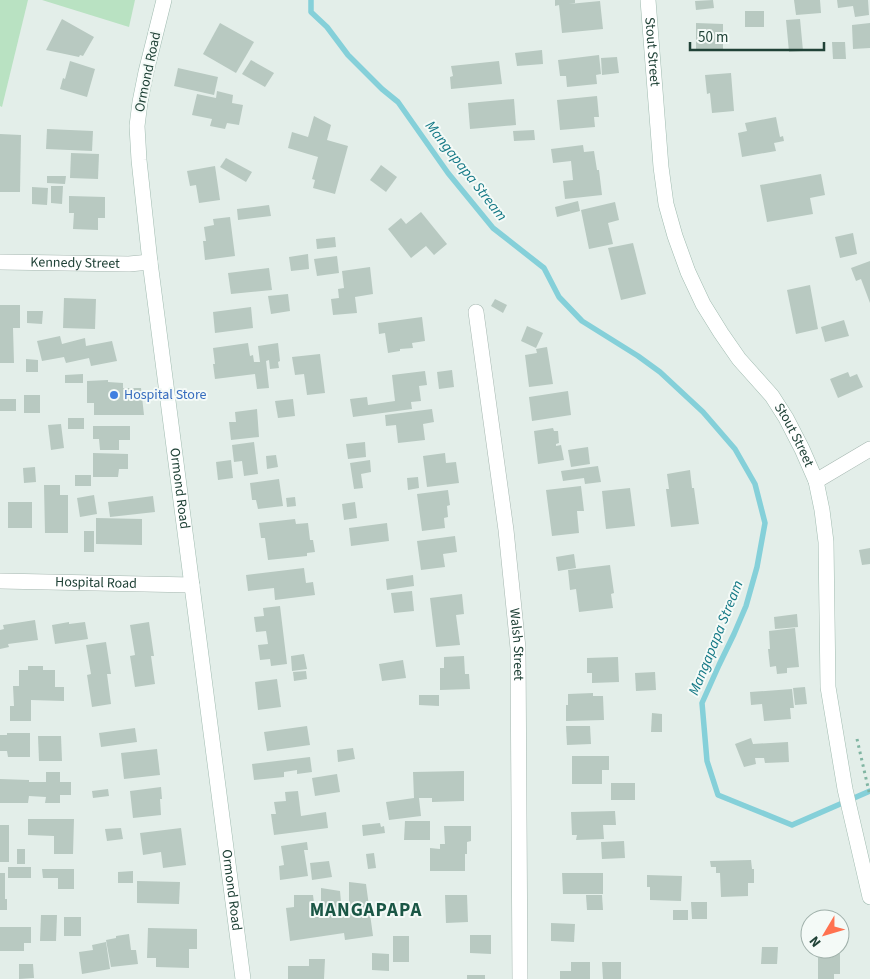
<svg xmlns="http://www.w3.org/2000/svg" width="870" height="979" font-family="'Source Sans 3',sans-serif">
	<rect width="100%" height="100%" fill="#e3eee9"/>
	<g fill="#b9e2c2">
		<path d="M0,0H28L2,107L0,106Z"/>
		<path d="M42,0H135L129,27Z"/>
	</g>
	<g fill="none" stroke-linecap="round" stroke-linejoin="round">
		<path stroke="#85d0d9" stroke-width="5.5" d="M311,0V12L327,27L348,55L382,89L398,102L448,173L493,228L544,268L559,297L582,321L638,356L660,372L703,412L735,449L755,484L765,523L757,567L746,606L734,634L719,665L702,703L707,761L718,795L792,825L870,791"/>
	</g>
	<g fill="#b8c9c1">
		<path d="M555,0H575V3L569,4L600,1L603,29L562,33L559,5L555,6Z"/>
		<path d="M713,0L714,8L696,10L695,1Z"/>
		<path d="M794,0H820L821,13L796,15Z"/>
		<path d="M837,0H868L869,15L855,17L853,6L838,8Z"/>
		<rect x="745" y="11" width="19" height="16"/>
		<path d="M62,19L94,37L83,56L80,55L79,57L46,50Z"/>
		<path d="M800,19L803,51L789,52L786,20Z"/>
		<path d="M220,23L254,42L236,73L203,54Z"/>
		<path d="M696,23L723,24V51H696Z"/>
		<path d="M870,23V48L853,49L852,25Z"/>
		<path d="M832,42H845L846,59H833Z"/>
		<path d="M542,50L543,64L517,66L515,53Z"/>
		<path d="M599,55L601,74L596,75L597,84L567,87L566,76H560L558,60Z"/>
		<path d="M617,57L619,73L602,75L601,58Z"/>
		<path d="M251,60L274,73L265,87L242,74Z"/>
		<path d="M70,61L95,69L87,97L60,89L63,78L65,79Z"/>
		<path d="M499,61L502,84L451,89L450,77L453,76L451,66Z"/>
		<path d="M178,68L218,77L214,95L174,86Z"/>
		<path d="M731,73L734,111L712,113L710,93L707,94L705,75Z"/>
		<path d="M217,91L233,95L232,103L243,105L239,125L227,123L225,129L210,126L212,119L192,115L197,94L216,98Z"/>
		<path d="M597,96L599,117H594L595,127L560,130L557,100Z"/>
		<path d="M514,99L516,125L470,129L468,103Z"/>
		<path d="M314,116L331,125L327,140L348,146L335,194L313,188L315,180L312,179L318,157L288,148L292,132L308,137Z"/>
		<path d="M776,117L780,137L783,136L784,141L774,143L776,151L742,157L738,133L747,131L745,123Z"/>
		<path d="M47,129L93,131L92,151L46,149Z"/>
		<path d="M534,130L535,140L514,141L513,131Z"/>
		<path d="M0,134L21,135L20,192H0Z"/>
		<path d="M583,145L584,152L594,151L597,170H599L602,195L565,199L563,181L573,180L571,161L553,163L551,149Z"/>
		<path d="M71,153L99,154L98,179L70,178Z"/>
		<path d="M226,158L252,172L246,182L220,167Z"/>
		<path d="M381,165L397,177L386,192L370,180Z"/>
		<path d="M215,166L220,200L199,203L196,185L190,186L187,171Z"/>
		<path d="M821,174L825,195L810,198L813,214L767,222L760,185Z"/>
		<path d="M47,176H66L65,184L47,183Z"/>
		<path d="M51,186H63L62,204L51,203Z"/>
		<path d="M32,187L48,188L47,205L32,204Z"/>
		<path d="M69,196L105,197V218H98V230L73,229L74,213H69Z"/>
		<path d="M578,201L580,211L557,217L555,207Z"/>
		<path d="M615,202L619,220L608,223L613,244L589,249L581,210Z"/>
		<path d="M269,205L271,216L238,220L237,209Z"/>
		<path d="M421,212L447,244L434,255L426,246L411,258L388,229L401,218L406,224Z"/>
		<path d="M230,217L235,256L205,260L203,241H206L204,227L214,225L213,219Z"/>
		<path d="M853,233L857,254L840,258L835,237Z"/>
		<path d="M335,237L336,247L317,249L316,239Z"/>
		<path d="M633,243L646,294L621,300L608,248Z"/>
		<path d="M308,254L309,269L291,271L289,257Z"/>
		<path d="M337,256L339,273L317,276L314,259Z"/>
		<path d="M870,261V303L861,279L856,281L851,268Z"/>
		<path d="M370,267L373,294L355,297L357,313L333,315L331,299L339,298L338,289L344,288L342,271Z"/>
		<path d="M269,268L272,290L231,294L228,273Z"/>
		<path d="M810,285L818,329L796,334L787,290Z"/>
		<path d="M288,294L290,311L271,314L268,296Z"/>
		<path d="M64,298L96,299L95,329L63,328Z"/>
		<path d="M495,299L507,305L503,313L491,306Z"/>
		<path d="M0,305H20V328H13L14,363H0Z"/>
		<path d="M251,307L253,328L215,333L213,312Z"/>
		<path d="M27,311H43L42,324L27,323Z"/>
		<path d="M422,317L425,341L412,343L413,348L400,349V351L388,353L385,333L379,334L378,323Z"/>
		<path d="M844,320L849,336L825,342L821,327Z"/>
		<path d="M527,326L543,333L536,348L521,341Z"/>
		<path d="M60,336L62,344L85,338L86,346L112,341L117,361L91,366L89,358L66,363L64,357L42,361L37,341Z"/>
		<path d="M248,343L250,356L253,355L254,362H260L258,346L278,343L280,361L278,362L279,368L270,369L269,360L266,361L269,388L257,389L255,374L215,379L213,364H215L213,348Z"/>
		<path d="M547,347L553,384L529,387L525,355L537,353L536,349Z"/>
		<path d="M320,354L325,393L307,395L304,374L295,375L292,357Z"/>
		<path d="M26,359L38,360V372H26Z"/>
		<path d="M452,370L454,387L439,389L437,372Z"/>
		<path d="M425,371L427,385L419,386L421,401L411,402L412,409L353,417L350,399L367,397L368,405L395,401L392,375Z"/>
		<path d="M848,372L850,377L857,374L863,387L838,398L830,379Z"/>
		<path d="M83,374V383H65V375Z"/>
		<path d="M108,380V382L123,383V388H141L144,415H94V403H87V381Z"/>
		<path d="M568,391L571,415L532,421L529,397Z"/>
		<rect x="24" y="395" width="16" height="18"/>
		<rect x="0" y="399" width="16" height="12"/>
		<path d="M293,399L295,416L278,418L275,401Z"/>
		<path d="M257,409L259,437L231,440L229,422H236L235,412Z"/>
		<path d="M432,409L434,422L423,424L425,440L398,443L396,425L386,426L385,415Z"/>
		<rect x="68" y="418" width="16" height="11"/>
		<path d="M61,424L64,448L51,450L48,425Z"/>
		<path d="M93,426H130V440H119V450H100L99,439H93Z"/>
		<path d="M553,428L554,431H558L559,443L556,444V446L561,445L564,460L538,464L534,431Z"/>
		<path d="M254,442L258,474L244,476L242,461L234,462L232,445Z"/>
		<path d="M365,442L366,457L348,459L346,444Z"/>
		<path d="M588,447L590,464L571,467L568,450Z"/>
		<path d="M93,453L128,454V469H119L118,477H93Z"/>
		<path d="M445,453L446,463L456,462L459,483L427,487L423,456Z"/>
		<path d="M276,455L278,467L267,469L266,456Z"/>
		<path d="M231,460L233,478L218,480L216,462Z"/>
		<path d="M370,460L371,472L361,474L363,488L354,489L350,463Z"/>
		<path d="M598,466L601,482L585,484L584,478L563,481L561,471Z"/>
		<path d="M35,467L36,482L24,483L23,468Z"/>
		<path d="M690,470L692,488H694L699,524L671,527L666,489H669L667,474Z"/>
		<rect x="75" y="475" width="16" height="11"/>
		<path d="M418,477L419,488L408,490L407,478Z"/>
		<path d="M279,479L283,506L258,509L256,500H252L250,483Z"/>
		<path d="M44,485H60V495H68V533H45Z"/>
		<path d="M581,486L584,511H577L579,533L552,536L546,490Z"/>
		<path d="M630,488L635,526L606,529L602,491Z"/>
		<path d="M448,490L450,505L447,506L448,517L444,518L445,528L422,531L417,494Z"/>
		<path d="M94,495L97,514L80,517L77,498Z"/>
		<path d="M153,496L155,512L110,517L108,502Z"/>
		<path d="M295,497L296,506L287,507L286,498Z"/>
		<rect x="8" y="502" width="24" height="26"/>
		<path d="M355,502L357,518L344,520L342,504Z"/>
		<path d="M96,518L142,519V545L96,544Z"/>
		<path d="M295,519L296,524L308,523L310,540H313L315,552L307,553V556L268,560L265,538H261L259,523Z"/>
		<path d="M387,523L389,541L351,546L349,528Z"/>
		<rect x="84" y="531" width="10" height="21"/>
		<path d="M455,536L457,552L443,554L445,567L421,570L417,541Z"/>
		<path d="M870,548V564L862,565L859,550Z"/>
		<path d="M574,554L576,568L558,571L556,557Z"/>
		<path d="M610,565L614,593L611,594L613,608L579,612L576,589L570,590L568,570Z"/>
		<path d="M304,568L306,583L313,582L315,595L275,600L274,588L248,591L246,575Z"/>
		<path d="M413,575L414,586L387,590L386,579Z"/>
		<path d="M412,591L414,611L394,613L391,593Z"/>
		<path d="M462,594L464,614L456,615L460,645L436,647L430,598Z"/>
		<path d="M280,606L287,664L271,666L270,659L260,660L258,645L268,644L266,631L256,632L254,617L264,616L263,608Z"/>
		<path d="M797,614L798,627L775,629L774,617Z"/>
		<path d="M35,620L38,640L8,644L9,647L0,649V630L4,629L3,625Z"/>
		<path d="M69,622V624L85,622L88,639L55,644L52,625Z"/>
		<path d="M149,622L154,656H151L155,684L135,687L130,656L135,655L130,625Z"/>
		<path d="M795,628L799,667L787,668V673L777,674L776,666L770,667L768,649H770L769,631Z"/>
		<path d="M106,642L111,674H107L111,704L92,707L87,675L91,674L86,645Z"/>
		<path d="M304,654L307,669L292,671L291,656Z"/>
		<path d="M464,656L465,674H469L470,689L440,690V668H444V657Z"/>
		<path d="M618,657L619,682L592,683V673H587V658Z"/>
		<path d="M403,660L406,678L382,681L379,664Z"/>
		<path d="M28,666H43V670H55V687H64V701L31,700V721H10V706H14L13,686H19V670H28Z"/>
		<path d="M306,671L307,679L294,681L293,672Z"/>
		<path d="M655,672L656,690L636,691L635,673Z"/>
		<path d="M277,679L281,707L258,710L255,682Z"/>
		<path d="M805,687L807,704L795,705L793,688Z"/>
		<path d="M792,689L794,708H790L791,719L764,721L762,704L751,705L750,692Z"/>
		<path d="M593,693V696H603L604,720L566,721V705H568V694Z"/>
		<path d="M419,695H439V706L419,705Z"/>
		<path d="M652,713L662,714V732H651Z"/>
		<path d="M307,726L310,745L267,751L264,732Z"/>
		<path d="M566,726H590L591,744L567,745Z"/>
		<path d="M135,728L137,742L101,747L99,733Z"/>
		<path d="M7,733H30V757H8L7,751H0V735H7Z"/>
		<path d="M38,736H61L62,761H39Z"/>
		<path d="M751,738L753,744L788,742L789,762L765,763L764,758H755L756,764L744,767L735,744Z"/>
		<path d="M353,748L355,759L338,762L337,750Z"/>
		<path d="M157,749L160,775L124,779L121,753Z"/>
		<path d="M572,756H609V770H602V784H572Z"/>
		<path d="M310,757L312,772L297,774V770L284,772V777L254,780L252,764Z"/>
		<path d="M464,771V801L432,802V798H419L421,816L389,820L386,802L414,798L413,772Z"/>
		<path d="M46,772H60V782H71V795H60V803H45L46,797L29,796L28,803H0V779L29,780V782H46Z"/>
		<path d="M337,774L340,792L315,796L312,778Z"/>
		<rect x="611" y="783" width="24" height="17"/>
		<path d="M161,787L162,799H160L161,815L133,818L130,791Z"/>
		<path d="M108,789L109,796L93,798L92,791Z"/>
		<path d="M298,791L301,816L326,812L328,828L274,835L271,814H276L274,802L286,801L285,792Z"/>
		<path d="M615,811L616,825H603L604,839L576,840L577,835H572L571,812Z"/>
		<path d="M28,819H74L73,854H54V836L28,835Z"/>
		<path d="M405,821H430V840H404Z"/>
		<path d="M380,823L381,827L384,826L385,833L363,836L362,825Z"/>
		<rect x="0" y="825" width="9" height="37"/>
		<path d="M444,826H471V841L467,842V854H465V871H430V848L440,849V844H445Z"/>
		<path d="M121,828L123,839L107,841L105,829Z"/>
		<path d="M181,828L186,865L163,868L161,852L143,855L140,833Z"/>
		<path d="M624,841L625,858L602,859L601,842Z"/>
		<path d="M307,842L308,850H304L308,876L280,880L279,866L284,865L281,846Z"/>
		<rect x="17" y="849" width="8" height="15"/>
		<path d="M374,853L376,868L368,869L366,854Z"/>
		<path d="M751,860L752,869H754V883H748V896L721,897L720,873H716V867H711L710,861Z"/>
		<path d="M329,861L332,877L312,880L310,863Z"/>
		<rect x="8" y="867" width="23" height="11"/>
		<path d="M42,869H74V889H58V878H43Z"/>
		<path d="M133,871V883H118V872Z"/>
		<path d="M0,873H5V899H7V910H0Z"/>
		<path d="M562,873H603V894H563Z"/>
		<path d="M647,875L682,876L681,901L650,900V887H647Z"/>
		<path d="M137,881L180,882L179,904L137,903Z"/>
		<path d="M349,882L366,884L373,936L345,940L344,933L290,941L286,908L294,907V895H313L315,911L321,910V888L340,891L342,914L349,913Z"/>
		<path d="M445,895H467L468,922L446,923Z"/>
		<path d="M586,895H602L603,910H587Z"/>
		<path d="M691,902H707V919H692Z"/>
		<rect x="673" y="910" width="15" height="10"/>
		<path d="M41,915H57L56,941H40Z"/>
		<rect x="64" y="917" width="17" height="19"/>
		<path d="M551,923L575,924L574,942L551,941Z"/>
		<path d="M0,927H31V943H24V951H0Z"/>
		<path d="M148,928L197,929V949H189V968L156,967V958H147Z"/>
		<path d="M129,934L131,950H136L138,964L111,967L106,940L116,938V936Z"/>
		<path d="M470,935H491V954L470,953Z"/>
		<rect x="393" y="936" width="16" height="26"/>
		<path d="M106,942L110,969L82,974L79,952L93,950L92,945Z"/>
		<path d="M762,947H778L777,964H761Z"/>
		<path d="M818,949H840V974H834V979H818Z"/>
		<path d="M372,953L389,954V971L372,970Z"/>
		<path d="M309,959H325L324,979H288V966H309Z"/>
		<path d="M571,962H590V979H560V971H571Z"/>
		<path d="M602,962H621V979H603Z"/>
		<path d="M19,964H33L34,978L19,979Z"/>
		<rect x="467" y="975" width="18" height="4"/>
	</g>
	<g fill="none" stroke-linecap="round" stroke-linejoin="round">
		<defs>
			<g id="street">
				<path id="s1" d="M0,262L129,264L150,262"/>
				<path id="s2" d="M476,312L506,530L518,648L520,979"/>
				<path d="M816,481L870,449"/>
				<path id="s3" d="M0,581L192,585"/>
			</g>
			<g id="secondary">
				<path id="s4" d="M164,0L146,72L140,102L137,126L139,160L150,262L243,979"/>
				<path id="s5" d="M648,0L661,167L666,204L675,236L688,272L703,304L721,333L739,359L772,396L786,418L802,449L816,481L822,510L826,542L828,687L845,789L870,897"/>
			</g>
		</defs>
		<use href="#street" stroke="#a5b7b0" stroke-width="16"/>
		<use href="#secondary" stroke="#a0bbb0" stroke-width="16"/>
		<path stroke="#80b5a2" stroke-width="3" stroke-dasharray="2.5 4" stroke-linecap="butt" d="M857,739L870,796"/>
		<use href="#street" stroke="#fff" stroke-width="15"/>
		<use href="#secondary" stroke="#fff" stroke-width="15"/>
	</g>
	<circle fill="#3f7fe0" stroke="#f4faf7" stroke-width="2" cx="114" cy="395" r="5"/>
	<g text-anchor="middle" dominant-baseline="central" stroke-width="4" stroke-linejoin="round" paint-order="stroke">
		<g font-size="14" fill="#204237" stroke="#f4faf7">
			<text stroke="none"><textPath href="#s5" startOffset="52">Stout Street</textPath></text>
			<text transform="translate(148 72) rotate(-78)">Ormond Road</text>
			<text stroke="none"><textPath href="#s1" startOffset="75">Kennedy Street</textPath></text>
			<text stroke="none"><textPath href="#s5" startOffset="472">Stout Street</textPath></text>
			<text stroke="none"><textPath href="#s4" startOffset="494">Ormond Road</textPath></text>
			<text stroke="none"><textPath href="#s3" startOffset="96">Hospital Road</textPath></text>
			<text stroke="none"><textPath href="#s2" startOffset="335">Walsh Street</textPath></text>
			<text stroke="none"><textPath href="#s4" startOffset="899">Ormond Road</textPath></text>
		</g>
		<g font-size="14" fill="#366cbe" stroke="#f4faf7" text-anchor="start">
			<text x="124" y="395">Hospital Store</text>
		</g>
		<g font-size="15" font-style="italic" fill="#137885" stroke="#f4faf7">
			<text transform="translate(466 171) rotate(52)">Mangapapa Stream</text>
			<text transform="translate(716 638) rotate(-68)">Mangapapa Stream</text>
		</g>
		<g font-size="19" font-weight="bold" letter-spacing="1" fill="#1a5645" stroke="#f4faf7">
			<text x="366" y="910">MANGAPAPA</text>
		</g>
	</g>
	<g transform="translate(825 934) rotate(232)"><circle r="24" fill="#f4faf7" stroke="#9fb0aa"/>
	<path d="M0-4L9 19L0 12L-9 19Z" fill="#ff7250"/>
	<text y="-8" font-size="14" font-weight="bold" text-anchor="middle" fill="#204237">N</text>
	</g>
	<path d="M690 42v8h134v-8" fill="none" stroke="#204237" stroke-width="2.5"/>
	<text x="698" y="42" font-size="15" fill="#204237" stroke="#f4faf7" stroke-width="4" paint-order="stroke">50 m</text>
</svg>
